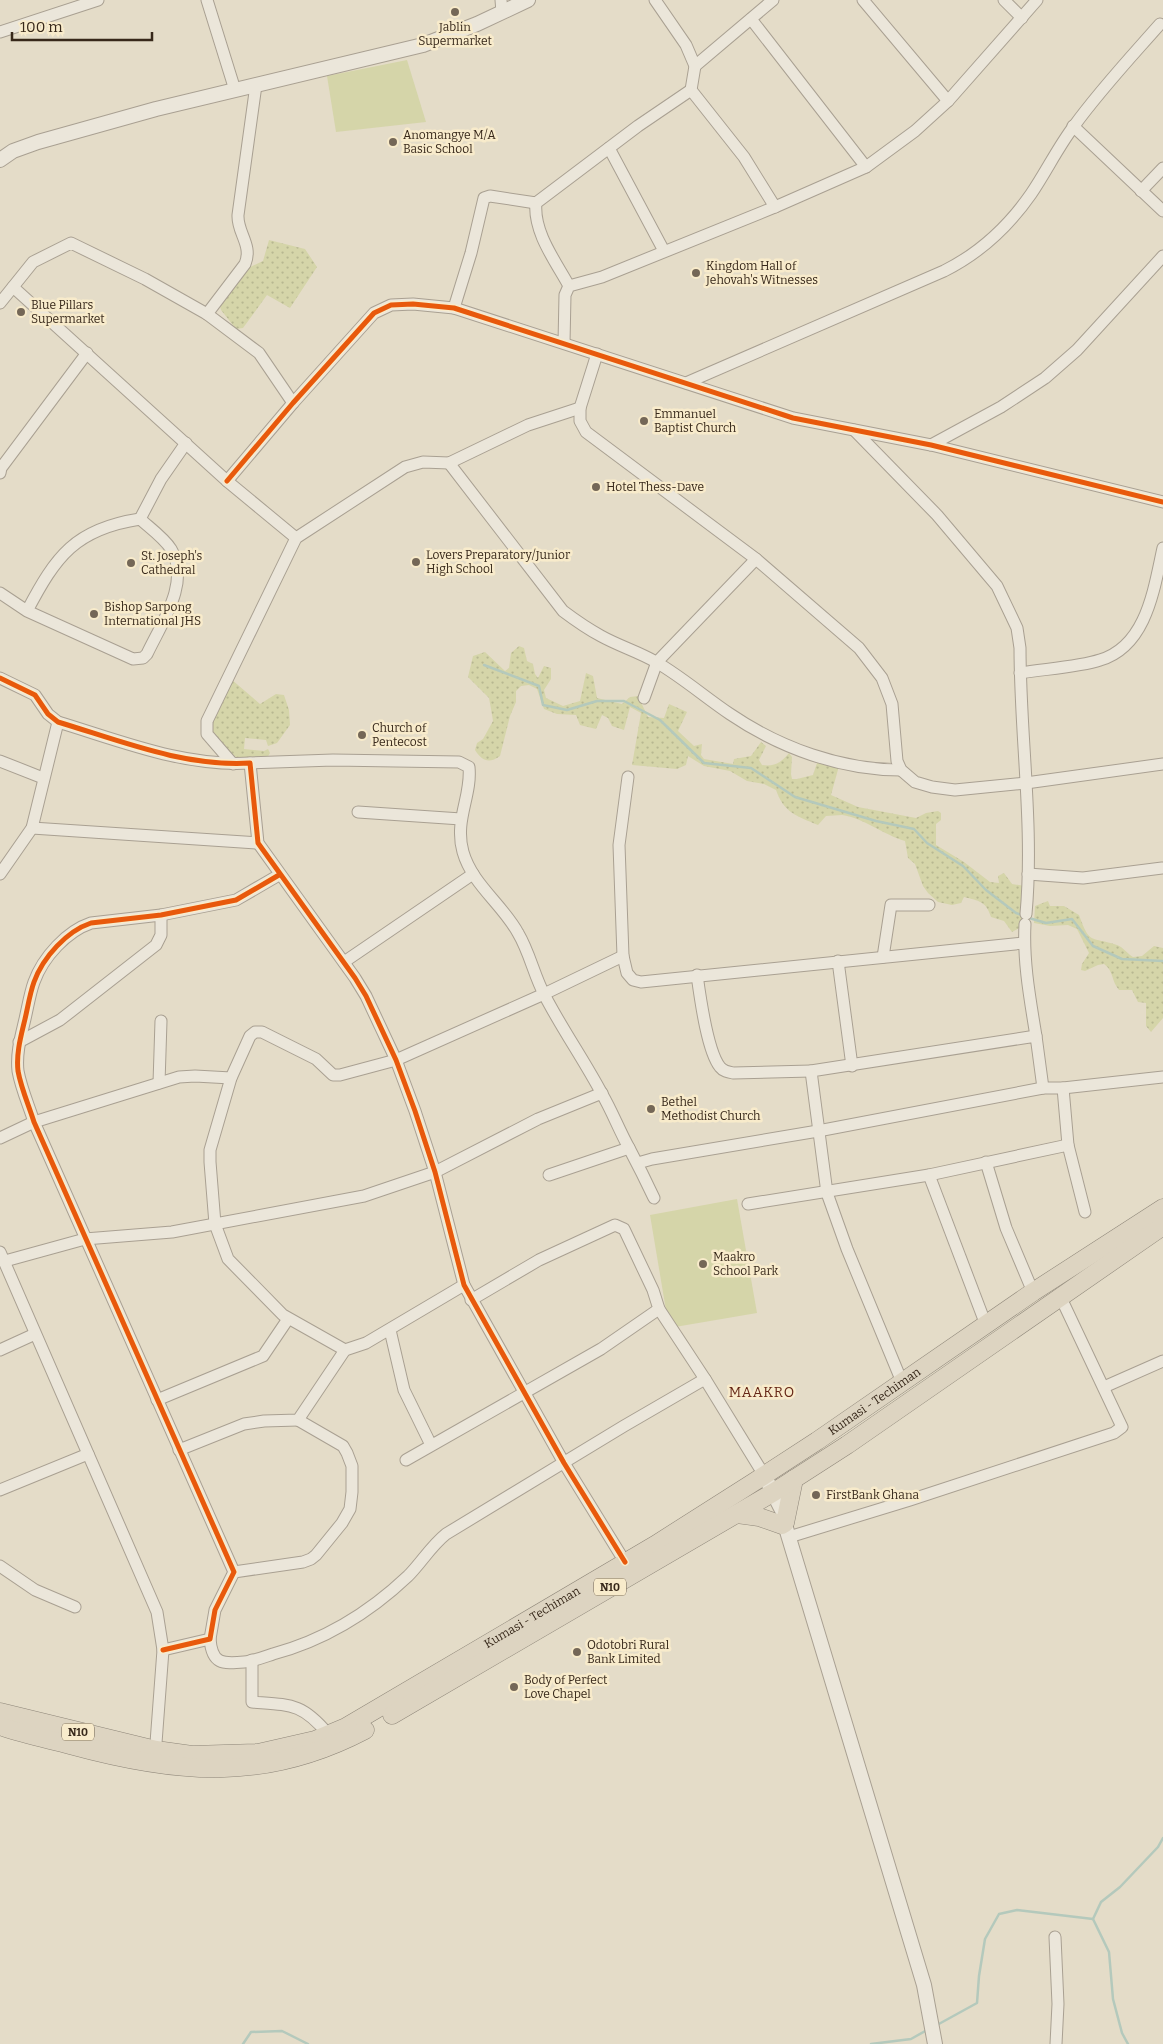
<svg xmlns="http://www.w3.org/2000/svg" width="1163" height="2044" font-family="Bitter,serif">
	<defs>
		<pattern id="grass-dots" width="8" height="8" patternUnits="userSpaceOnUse" patternTransform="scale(1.25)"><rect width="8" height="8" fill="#d5d5a9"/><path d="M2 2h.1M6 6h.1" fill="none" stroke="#b7b791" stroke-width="1.8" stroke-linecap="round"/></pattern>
	</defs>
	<rect width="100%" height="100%" fill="#e4dcc8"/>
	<g fill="url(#grass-dots)">
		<path d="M269,240L305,249L317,267L290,308L267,295L243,328L236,329L221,310L219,303L250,267L263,261Z"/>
		<path d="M519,646L524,648L527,661L533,664L535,674L538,678L544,666L551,668V679L544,690L546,698L563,706L580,701L586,673L593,676L597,698L622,704L630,697L638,696L648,717L664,718L669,704L687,712L678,731L694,746L702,744L701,755L704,759L733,764L734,759L751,756L761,742L766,746L759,760L762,765C774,767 781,763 789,753L792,757L791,774L792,779H797L813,775L818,760L839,766L831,795L858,807L916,818L926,813L938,811L941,813V820L936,824V845L964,862L990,882L999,883L998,876L1004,873L1012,884L1025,886L1021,927L1012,932L1004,921L991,917C986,901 979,901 964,897L961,903L952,905L938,902L928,893L923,886L915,864L908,858L905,841C884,835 864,818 842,815C837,815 831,816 826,816L818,825C797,816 784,813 776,790L764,784L747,781L730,771L704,766L688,756L686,765L677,769L632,765L641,713L630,707L624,730L612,726L608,718L602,715L596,729L580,725L576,715L557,714L544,709L537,689L529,685L521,686L516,691V702L510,716L500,756C489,764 482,761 475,750L477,743L483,739L493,721L491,709L489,698L468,677L473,656L485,652L505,671L509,668L511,653Z"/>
		<path d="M231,679L260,704L276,694L284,695L289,710L290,725L277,743L268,746L266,740L245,738L244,749L264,751L268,749L270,753L267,758C231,760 234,759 211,733L210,726L214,721V711Z"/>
		<path d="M1048,901L1050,906H1064L1079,915C1090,946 1091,936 1117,945C1123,947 1128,954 1133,957L1142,956L1154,946L1163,948V1018L1151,1032L1146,1026V1003L1138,1002L1132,990H1119C1111,981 1114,971 1104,964L1098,965L1085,971L1081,970L1082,964L1089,953L1077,929L1068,925L1050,926L1034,923L1035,906Z"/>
	</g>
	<g fill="#d5d5a9">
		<path d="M407,60L426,122L336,132L327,76Z"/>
		<path d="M737,1199L757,1313L669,1328L650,1215Z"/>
	</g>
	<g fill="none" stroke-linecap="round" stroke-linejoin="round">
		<g stroke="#b4c9bc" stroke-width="2.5">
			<path d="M484,665L539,686L543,705L567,710L597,701H624L660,720L704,763L751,768L795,797L876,821L914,829L927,843L963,866L986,890L1016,913L1024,916"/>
			<path d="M1029,918L1046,923L1072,919L1093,946L1122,959L1163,961"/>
			<path d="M937,2025L977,2003L979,1976L985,1939L999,1914L1017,1910L1093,1919"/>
			<path d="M243,2044L251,2032L282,2031L308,2044"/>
			<path d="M871,2044L911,2039L927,2030"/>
			<path d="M1128,2044L1122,2033L1113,1999L1109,1952L1093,1919L1101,1902L1120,1887L1158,1847L1163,1838"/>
		</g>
		<defs>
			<g id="minor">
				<path d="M207,0L235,90"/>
				<path d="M501,0L502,12"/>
				<path d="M655,0L686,45L695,66L691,90L744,157L775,207"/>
				<path d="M863,0L948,101"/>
				<path d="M1004,0L1022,18"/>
				<path d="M751,19L866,167"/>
				<path d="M0,32L98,0"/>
				<path d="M695,66L773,0"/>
				<path d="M1073,126L1163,211"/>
				<path d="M609,148L664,251"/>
				<path d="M1141,191L1163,168"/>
				<path d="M569,286C556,262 533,232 536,203L638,126L691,90"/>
				<path d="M13,287L227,481L296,538"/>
				<path d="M0,303L33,262L71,243L145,279L207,314L259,353L293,403"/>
				<path d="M454,308L471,253L484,198L490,196L536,203"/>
				<path d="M207,314L245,264C253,245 237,233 238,215L256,85"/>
				<path d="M564,343L565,295L569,286L602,277L775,207L866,167L915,131L948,101L1037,0"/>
				<path d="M597,354L580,408V421L586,432L756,559L859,648L882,678L892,704L897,761L901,770L915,782L932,787L955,790L1026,783L1163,764"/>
				<path d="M686,383L944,271C980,253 1008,227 1031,194C1046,172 1058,147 1074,126C1100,90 1131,57 1160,24"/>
				<path d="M854,430L937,515L997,586L1017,628L1020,648C1020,736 1034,826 1026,914"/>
				<path d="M931,445L1001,407L1045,378L1077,350L1163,256"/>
				<path d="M449,463L563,611C575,620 588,629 601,636C619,646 639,652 656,662C682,677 706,698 730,714C780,748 841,770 901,770"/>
				<path d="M0,473L1,468L87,353"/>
				<path d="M227,481L293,403L374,313L391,305L413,304L454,308L793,418L931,445L1163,502"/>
				<path d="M140,519L161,479L186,443"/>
				<path d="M0,593L27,611L133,659L143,658L147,654C161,624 191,582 171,549C164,538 150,528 140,519C75,529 56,556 27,611"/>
				<path d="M1020,673C1044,669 1079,667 1100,660C1147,646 1154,588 1163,548"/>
				<path d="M0,678L35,695L48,714L58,722C121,741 184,767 250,763L258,843L355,978L366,996L396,1060L415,1111L435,1172L464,1285L564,1463L625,1562"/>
				<path d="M644,698L657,662L756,559"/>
				<path d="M0,761L43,778"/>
				<path d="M250,763L333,760L459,762L469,767C472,796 454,820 463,852C472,884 503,905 518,933C530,953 534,976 545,996C562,1029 584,1060 602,1094C612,1111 619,1130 629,1148C638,1165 646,1181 654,1198"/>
				<path d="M233,764L207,734V721L296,538L405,467L423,462L449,463L528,425L580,408"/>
				<path d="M628,777L619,845L623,956L627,973L633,980L641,982L1024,943"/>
				<path d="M358,812L461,819"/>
				<path d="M32,828L258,843"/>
				<path d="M0,874L32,828L58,722"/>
				<path d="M1028,874L1083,878L1162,868"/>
				<path d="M1025,924C1023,962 1030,999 1036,1036"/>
				<path d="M883,957L891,905H929"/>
				<path d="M838,961L852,1066"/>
				<path d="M344,962L473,874"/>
				<path d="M697,975C700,996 707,1051 720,1067C723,1071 728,1072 733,1073L811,1071"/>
				<path d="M19,1042L60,1020L156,945L161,935V915"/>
				<path d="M159,1083L161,1021"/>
				<path d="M1063,1088L1068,1145L1085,1212"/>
				<path d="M0,1138L34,1122L179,1077L195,1076L231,1078"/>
				<path d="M986,1162L1006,1228L1033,1292"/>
				<path d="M638,1163L652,1159L818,1131L1043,1088H1063L1163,1077"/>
				<path d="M549,1175L629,1148"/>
				<path d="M929,1175L986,1325"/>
				<path d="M748,1204L929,1175L1068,1145"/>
				<path d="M0,1252L157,1612L163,1650L155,1756"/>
				<path d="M5,1261L85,1239L172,1232L364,1196L435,1172L538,1119L602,1093"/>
				<path d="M659,1309L705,1379L764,1475"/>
				<path d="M390,1330L404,1390L431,1445"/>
				<path d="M0,1350L35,1334"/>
				<path d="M345,1350L283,1315L228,1259L215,1224L210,1162V1150L231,1078L250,1036L255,1032H262L316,1059L333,1075H340L396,1060L544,994L623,956"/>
				<path d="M902,1382L847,1249L827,1193L811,1071L1036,1036L1043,1088"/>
				<path d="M1104,1387L1163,1361"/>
				<path d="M157,1400L263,1356L288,1319"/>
				<path d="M179,1450L244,1424L264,1421L298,1420L345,1350L366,1343L464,1285"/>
				<path d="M406,1460L601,1349L659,1309L653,1290L624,1229L615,1225L539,1260L471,1300"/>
				<path d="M0,1490L88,1454"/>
				<path d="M789,1537L910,1500L1114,1433L1122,1427L1061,1298"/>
				<path d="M0,1566L35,1590L75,1607"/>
				<path d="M234,1572L303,1562L311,1559L316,1555L342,1523L350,1509L352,1492V1466L347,1453L343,1446L298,1420"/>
				<path d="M210,1639C212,1664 222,1664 244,1662C254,1661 264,1657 273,1654C325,1640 369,1613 408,1576C421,1563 431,1546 446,1534L624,1426L705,1379"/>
				<path d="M163,1650L210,1639L215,1610L234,1572L34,1122C29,1106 21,1088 18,1071C16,1053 21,1036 25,1019C28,1006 30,993 34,982C43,957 67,931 91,923L161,915L236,900L279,875"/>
				<path d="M252,1660V1702C291,1705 302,1703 328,1734"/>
				<path d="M1055,1937L1058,2004L1056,2044"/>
			</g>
			<g id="tertiary">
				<path d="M0,160L13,151L38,142L156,109L423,45L477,24L528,0"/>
				<path d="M764,1475L784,1514L786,1528L924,1985L935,2044"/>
			</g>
			<g id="trunk">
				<path d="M737,1514L759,1517L782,1525"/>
				<path d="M785,1523L794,1479"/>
				<path id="s1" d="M0,1712L156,1750L192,1755L258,1753L315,1740L346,1727L655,1545L754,1482L817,1441L1033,1292L1163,1208"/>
				<path d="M392,1715L774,1492L847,1445L1163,1226"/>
				<path d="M0,1726C22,1734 47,1739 70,1745C176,1774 264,1783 365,1730"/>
			</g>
		</defs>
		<use href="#minor" stroke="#a9a092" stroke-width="13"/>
		<use href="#tertiary" stroke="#a9a092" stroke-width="16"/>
		<use href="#trunk" stroke="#8e8679" stroke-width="19"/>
		<use href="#minor" stroke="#ebe6da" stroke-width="11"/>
		<use href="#tertiary" stroke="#ebe6da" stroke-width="14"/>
		<use href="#trunk" stroke="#ddd4c1" stroke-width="18"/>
		<defs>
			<g id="cycleway">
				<path d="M227,481L293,403L374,313L391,305L413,304L454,308L793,418L931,445L1163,502"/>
				<path d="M0,678L35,695L48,714L58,722C121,741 184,767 250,763L258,843L355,978L366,996L396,1060L415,1111L435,1172L464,1285L564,1463L625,1562"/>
				<path d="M163,1650L210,1639L215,1610L234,1572L34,1122C29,1106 21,1088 18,1071C16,1053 21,1036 25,1019C28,1006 30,993 34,982C43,957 67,931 91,923L161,915L236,900L279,875"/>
			</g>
		</defs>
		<use href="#cycleway" stroke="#f8ebcb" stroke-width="8"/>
		<use href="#cycleway" stroke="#e8590c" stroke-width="5"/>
	</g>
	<g fill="#746757" stroke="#f8ebcb" stroke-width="2">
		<circle cx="455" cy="12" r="5"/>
		<circle cx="393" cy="142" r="5"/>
		<circle cx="696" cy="273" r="5"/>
		<circle cx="21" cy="312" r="5"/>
		<circle cx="644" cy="421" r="5"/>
		<circle cx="596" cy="487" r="5"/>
		<circle cx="416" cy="562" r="5"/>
		<circle cx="131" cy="563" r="5"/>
		<circle cx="94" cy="614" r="5"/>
		<circle cx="362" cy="735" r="5"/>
		<circle cx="651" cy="1109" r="5"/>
		<circle cx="703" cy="1264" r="5"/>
		<circle cx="816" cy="1495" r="5"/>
		<circle cx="577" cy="1652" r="5"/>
		<circle cx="514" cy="1687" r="5"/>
	</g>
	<g text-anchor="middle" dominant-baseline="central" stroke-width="5" stroke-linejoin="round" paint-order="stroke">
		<g fill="#f8ebcb" stroke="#71624f" stroke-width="1">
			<rect x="594" y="1578.5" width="32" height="17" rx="4"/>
			<rect x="62" y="1723.5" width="32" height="17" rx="4"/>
		</g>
		<g font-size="11" font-weight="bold" fill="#37281a">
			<text x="610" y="1587">N10</text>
			<text x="78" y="1732">N10</text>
		</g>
		<g font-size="12" fill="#37281a" stroke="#f8ebcb" text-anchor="start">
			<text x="455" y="27" text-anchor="middle">Jablin<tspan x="455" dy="14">Supermarket</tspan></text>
			<text x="403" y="135">Anomangye M/A<tspan x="403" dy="14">Basic School</tspan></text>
			<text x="706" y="266">Kingdom Hall of<tspan x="706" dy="14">Jehovah's Witnesses</tspan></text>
			<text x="31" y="305">Blue Pillars<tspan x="31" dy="14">Supermarket</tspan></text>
			<text x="654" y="414">Emmanuel<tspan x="654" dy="14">Baptist Church</tspan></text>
			<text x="606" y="487">Hotel Thess-Dave</text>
			<text x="426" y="555">Lovers Preparatory/Junior<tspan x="426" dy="14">High School</tspan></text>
			<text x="141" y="556">St. Joseph's<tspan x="141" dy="14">Cathedral</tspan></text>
			<text x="104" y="607">Bishop Sarpong<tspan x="104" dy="14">International JHS</tspan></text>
			<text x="372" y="728">Church of<tspan x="372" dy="14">Pentecost</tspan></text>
			<text x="661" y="1102">Bethel<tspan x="661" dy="14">Methodist Church</tspan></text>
			<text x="713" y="1257">Maakro<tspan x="713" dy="14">School Park</tspan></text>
			<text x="826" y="1495">FirstBank Ghana</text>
			<text x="587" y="1645">Odotobri Rural<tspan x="587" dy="14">Bank Limited</tspan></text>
			<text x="524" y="1680">Body of Perfect<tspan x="524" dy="14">Love Chapel</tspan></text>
		</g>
		<g font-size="12" fill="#37281a" stroke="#f8ebcb">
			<text stroke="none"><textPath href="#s1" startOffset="976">Kumasi - Techiman</textPath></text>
			<text stroke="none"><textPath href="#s1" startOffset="571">Kumasi - Techiman</textPath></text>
		</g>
		<g font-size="14" letter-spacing="1" fill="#662716" stroke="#f8ebcb">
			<text x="762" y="1392">MAAKRO</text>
		</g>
	</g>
	<path d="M12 32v8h140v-8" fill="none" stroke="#37281a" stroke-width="2.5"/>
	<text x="20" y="32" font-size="15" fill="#37281a" stroke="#f8ebcb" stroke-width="4" paint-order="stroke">100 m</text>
</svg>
